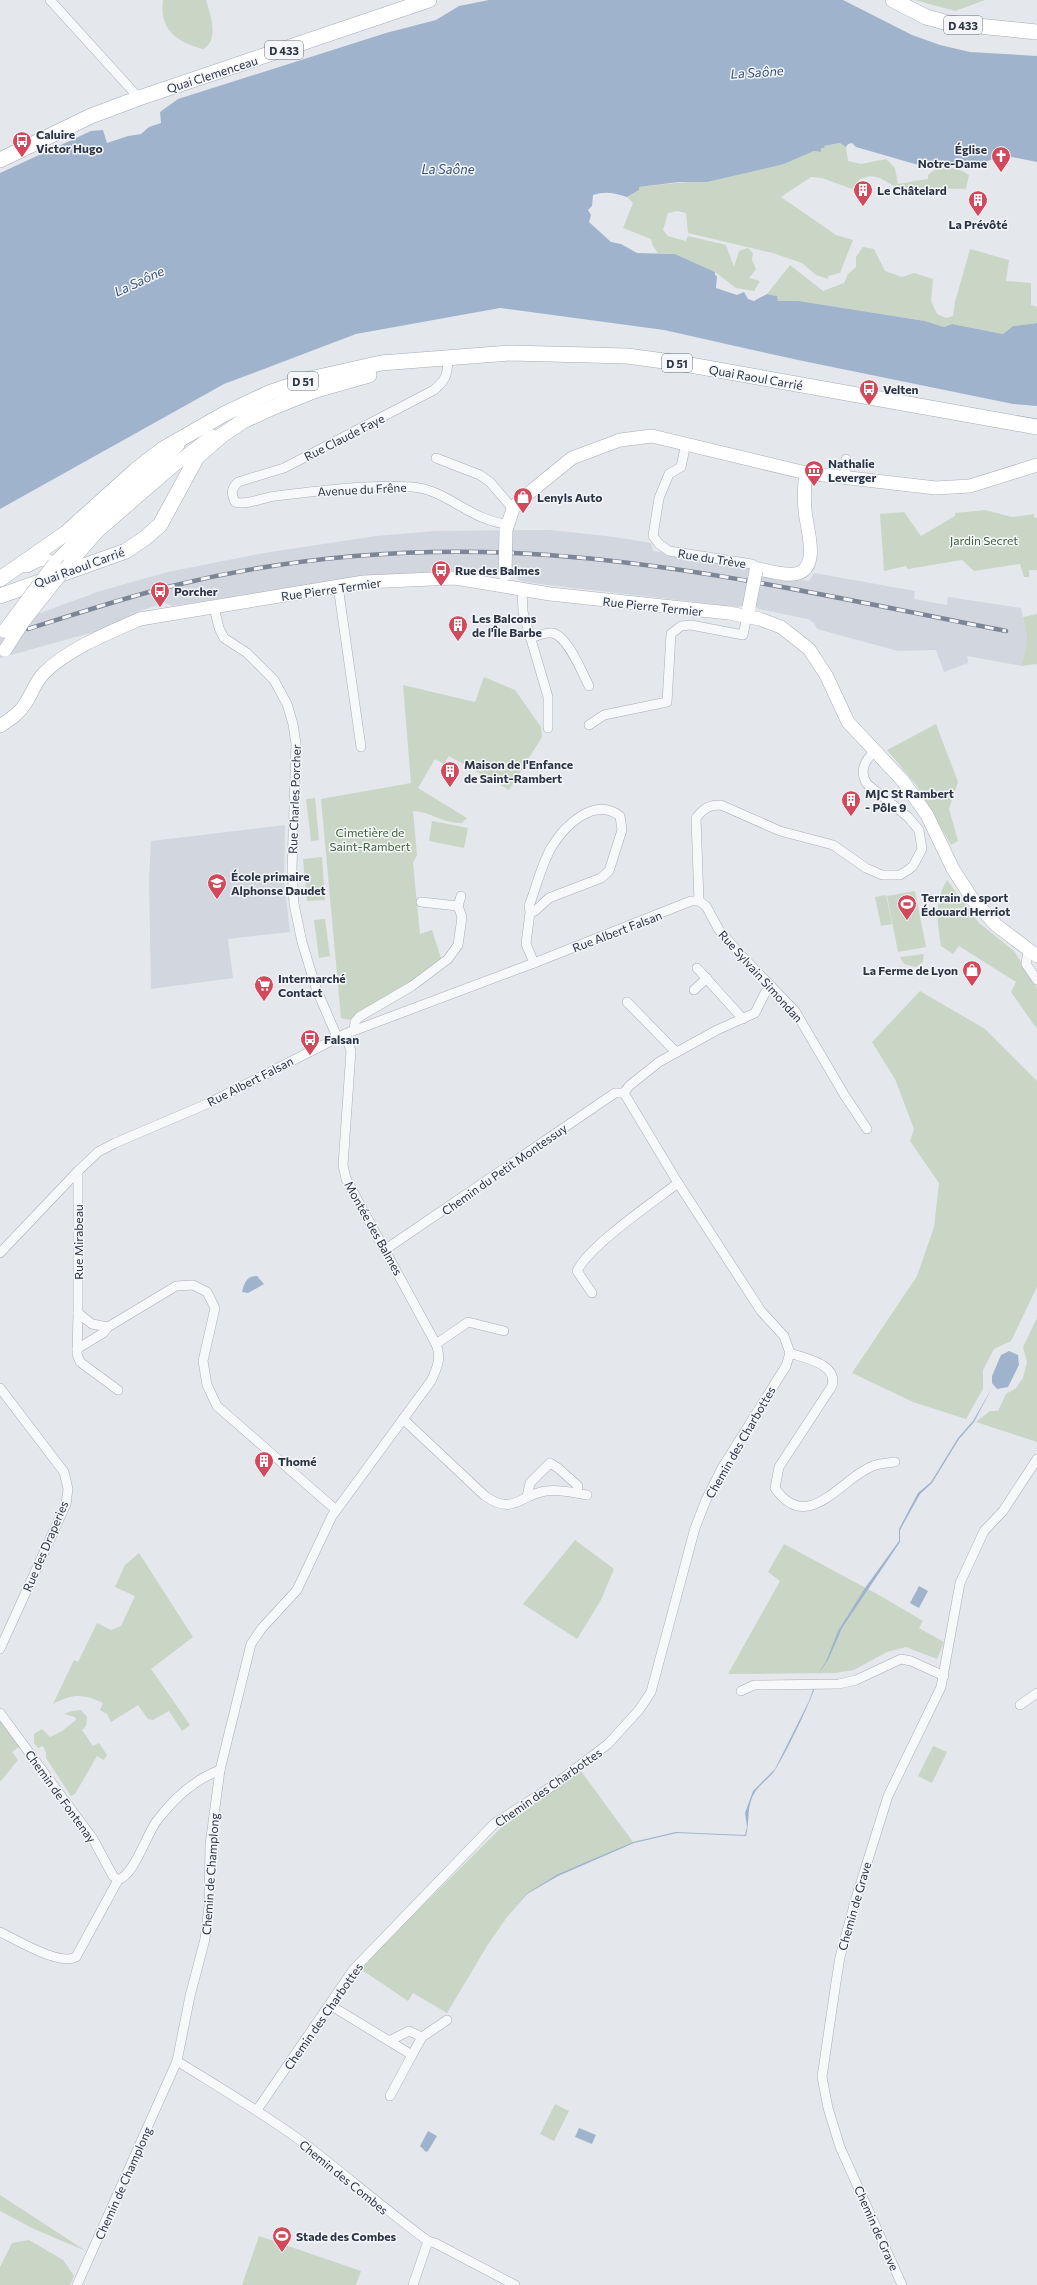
<svg xmlns="http://www.w3.org/2000/svg" width="1037" height="2285" font-family="Commissioner,sans-serif">
	<rect width="100%" height="100%" fill="#e4e7ec"/>
	<g fill="#d2d6de">
		<path d="M550,530L615,537L651,543L653,551L752,567L744,605L738,607L548,585L520,581L513,571L491,576L467,572L359,577L173,606L165,603L142,610L101,630L0,658V628L100,591L168,572L264,553L376,536L435,531Z"/>
		<path d="M763,573L809,581L814,573L915,591L914,599L947,605L948,597L1021,608L1027,638L1022,666L967,656L968,663L944,672L936,650L898,651L817,629L814,623L808,619L758,609L755,605L759,577Z"/>
		<path d="M285,825L284,880L290,932L228,939L233,978L151,989L149,880L151,841Z"/>
	</g>
	<g fill="#c9d6c5">
		<path d="M163,0H206C210,13 220,41 203,49C176,42 159,29 163,0Z"/>
		<path d="M915,0H985L955,11Z"/>
		<path d="M841,143L846,147L848,161L861,164L886,159L895,168L898,184L928,179V175C938,164 958,167 969,175L966,189L897,188L880,178L870,176L860,179L852,189L822,178L811,177L781,197L836,235L853,240L840,273L828,276V279L816,275L802,263L773,253L688,233L686,213L677,211L668,213L663,230L668,236L686,241L688,236L726,245L734,267L739,251L748,248L753,253L752,260L756,269L749,278L760,281L754,291L736,288L715,272L675,254L658,253L653,246L651,239L623,228L633,203L627,197L639,190V187L686,182L784,164L814,151L821,152L820,148H825L824,146Z"/>
		<path d="M863,247L874,249L885,271L902,277L914,273L933,279L931,301L937,314L946,318L953,316L955,302L970,249L1009,260L1006,281L1031,283V305L1037,307V323L1013,326L1003,334L952,324L944,327L925,321L799,301H778L777,296L767,294L790,265L823,291L844,283L848,274L856,267V257Z"/>
		<path d="M985,510L1012,517L1034,514V517L1037,518V570H1029V577H1024L1020,564L974,571L962,560L908,569L906,566L884,571L880,514L904,512L921,536L955,516V513Z"/>
		<path d="M1037,614V664L1022,666L1027,638L1023,617Z"/>
		<path d="M484,677L515,690L541,727L542,737L509,790L449,756L444,764L435,759L418,788L467,818L462,823C444,824 432,812 413,811L417,855L413,863L420,934L432,930L441,958L398,992L349,1020L341,1018L321,799L411,783L403,685L475,702Z"/>
		<path d="M936,724L958,782L949,809L958,841L951,845L917,786L887,750Z"/>
		<path d="M315,798L319,840L311,841L306,799Z"/>
		<path d="M432,821L468,828L464,848L429,841Z"/>
		<path d="M322,857L325,900L307,901L303,859Z"/>
		<path d="M947,880L979,923L1014,951L1035,984L1037,989V1029L1011,992L1016,982L959,946L953,954L941,946C937,921 934,902 947,880Z"/>
		<path d="M915,891L926,947L898,952L887,896Z"/>
		<path d="M886,895L892,924L881,926L875,897Z"/>
		<path d="M325,919L330,956L319,958L314,920Z"/>
		<path d="M924,954L923,962L916,967L904,964L900,957Z"/>
		<path d="M920,991L985,1029L1037,1081V1287L1011,1341L994,1349L983,1370V1389L966,1419L913,1402L852,1373L917,1276L934,1227L939,1183L910,1141L914,1129L895,1079L872,1042Z"/>
		<path d="M1037,1318V1442L976,1422L990,1411H998L1006,1394L1016,1388L1023,1378L1027,1362L1023,1347Z"/>
		<path d="M575,1540L614,1569L601,1600L577,1639L523,1604Z"/>
		<path d="M784,1544L879,1595L923,1621L919,1628L944,1642L937,1659L906,1647L887,1652L854,1670L835,1673L728,1674L780,1581L768,1572Z"/>
		<path d="M139,1553L193,1637L151,1669L190,1725L182,1731L169,1711L153,1720L148,1719L138,1705L111,1722L107,1714L100,1710L103,1703C84,1694 73,1693 53,1704L74,1660L78,1662L97,1623L111,1630L121,1626L135,1596L115,1587L125,1565Z"/>
		<path d="M81,1710L87,1717L86,1726L82,1730L93,1746L99,1743L107,1755L104,1760L97,1756L75,1794L71,1796L46,1758V1752L43,1746L38,1748L34,1743V1734L42,1729L50,1737L62,1731L76,1720L75,1717L64,1714L72,1711Z"/>
		<path d="M0,1720L20,1746L12,1752L18,1760L0,1782Z"/>
		<path d="M933,1746L947,1752L932,1783L918,1776Z"/>
		<path d="M581,1771L633,1842L558,1874L527,1893L507,1917L487,1946L447,2013L413,1993L408,2001L359,1968L502,1827Z"/>
		<path d="M555,2104L569,2111L554,2141L540,2134Z"/>
		<path d="M0,2195L86,2251L34,2229L0,2211Z"/>
		<path d="M259,2236L361,2271L356,2285H242Z"/>
		<path d="M29,2240L63,2260L74,2276L70,2285H0V2267L12,2243Z"/>
	</g>
	<g fill="#9fb4cc">
		<path d="M489,0H843L912,35L940,45L970,52L1037,56V162L1002,155L988,161L973,164L925,163L922,166L856,147L852,143L848,144L846,147L840,143L824,146L825,148H821V152L814,151L784,164L707,182H679L639,187V190L627,197C614,193 606,191 593,195L592,206L588,210L591,215L589,222L611,242L621,244L637,253L675,254L715,272V275L717,276L716,288L737,295L744,292L748,299L754,301L767,294L777,296L778,301H799L925,321L944,327L952,324L1003,334L1013,326L1037,323V406L1013,404L798,360L664,330L500,308L356,334L224,384L0,509V173L91,131L103,130L107,143L128,136L141,134L149,127L161,123L160,112L178,99L386,33L436,20L459,6Z"/>
		<path d="M257,1276L264,1284L248,1293L242,1292C244,1284 246,1276 257,1276Z"/>
		<path d="M1009,1351L1018,1355L1019,1365L1008,1387L997,1389L992,1383V1376L1001,1355Z"/>
		<path d="M992,1388L974,1422L959,1439L932,1483L920,1494L900,1530V1542L842,1628L829,1658L818,1675L827,1659L838,1631L865,1588L899,1541V1529L918,1493L931,1482L958,1438L973,1421Z"/>
		<path d="M919,1586L928,1591L919,1608L910,1603Z"/>
		<path d="M817,1679C818,1688 783,1759 775,1770C770,1778 760,1784 755,1792C746,1806 750,1821 746,1836L677,1833L634,1843L558,1876L527,1894L507,1917L527,1893L558,1874L633,1842L676,1832L745,1835L747,1827L745,1813L753,1791L775,1769L809,1701Z"/>
		<path d="M579,2128L596,2135L592,2144L575,2137Z"/>
		<path d="M428,2131L437,2136L428,2151L426,2152L420,2146Z"/>
	</g>
	<g fill="none" stroke-linecap="round" stroke-linejoin="round">
		<defs>
			<g id="street">
				<path d="M50,0L139,98"/>
				<path d="M447,357C449,373 446,380 434,390L284,468L238,482C231,489 231,493 235,502C247,506 263,497 276,496C317,491 371,484 412,487C446,489 471,521 507,524"/>
				<path d="M686,443L681,467L669,474L659,498L653,536L659,544L669,551L752,564L759,569"/>
				<path d="M436,458L480,475L490,482L513,509"/>
				<path d="M845,478L846,459"/>
				<path d="M338,586L361,747"/>
				<path d="M522,590L523,612L548,697V728"/>
				<path d="M214,607L219,628L224,638L247,653L274,680L287,704L293,724L296,744L292,868L294,904L302,942L316,988L337,1037"/>
				<path d="M530,638C537,636 546,632 552,633C567,635 582,672 589,686"/>
				<path d="M589,725L604,715L667,702L671,634L681,626L691,625L743,635L747,616"/>
				<path d="M699,901L696,818C704,808 709,805 721,805L780,831L833,845L866,868L882,875H900L908,870L913,866L922,849L919,830L908,817L867,784C859,771 864,761 875,751"/>
				<path d="M699,901L706,906L719,930L741,955L795,1011L845,1096L867,1129"/>
				<path d="M458,906L461,896"/>
				<path d="M530,912L535,911L549,898L601,878L609,871L622,830L620,816C594,796 564,826 551,848C541,866 536,888 529,906L530,912L526,944L534,963"/>
				<path d="M1028,950L1026,964L1037,980"/>
				<path d="M697,968L743,1019"/>
				<path d="M694,990L707,978"/>
				<path d="M627,1002L676,1052"/>
				<path d="M354,1030L355,1022L359,1017L412,986L448,959L458,945L462,917L458,906L421,902"/>
				<path d="M624,1093L629,1086L659,1062L717,1030L755,1013L765,993L771,986"/>
				<path d="M78,1171V1313L92,1324L108,1327L176,1286L193,1285L207,1292L215,1308L203,1361L207,1385L217,1406L336,1510"/>
				<path d="M386,1249L615,1093H624"/>
				<path d="M0,1253L78,1171L98,1152L115,1143L209,1103L345,1034L534,963L691,901H699"/>
				<path d="M592,1293L577,1271C590,1245 652,1203 678,1183"/>
				<path d="M78,1313L77,1354L80,1362L118,1390"/>
				<path d="M436,1344L468,1322L504,1331"/>
				<path d="M77,1349L103,1333L108,1327"/>
				<path d="M790,1353C807,1359 838,1364 832,1386L779,1467L775,1488C808,1536 842,1477 873,1466C880,1463 888,1463 895,1462"/>
				<path d="M0,1388L64,1472L68,1489L66,1504L0,1649"/>
				<path d="M403,1419L485,1496C514,1516 519,1495 546,1491C560,1489 574,1493 587,1495"/>
				<path d="M527,1497L530,1483L550,1463L558,1468L578,1486L577,1493"/>
				<path d="M741,1691L754,1685L839,1684L856,1680L901,1659L911,1661L944,1676"/>
				<path d="M1020,1705L1037,1693"/>
				<path d="M0,1713L93,1839L113,1876L118,1880"/>
				<path d="M0,1932C17,1940 59,1966 76,1957L118,1880C134,1875 146,1836 156,1822C173,1799 194,1780 220,1770"/>
				<path d="M330,2005L412,2055L390,2096"/>
				<path d="M389,2041L409,2031L422,2037L447,2020"/>
				<path d="M412,2055L422,2037"/>
				<path d="M177,2061C217,2086 258,2110 297,2138C341,2171 383,2208 428,2241L435,2243L515,2285"/>
				<path d="M257,2110L353,1970L495,1823L554,1785L608,1744L639,1710L651,1692L695,1528L706,1500L722,1468L786,1366L790,1353L784,1336L761,1311L678,1183L624,1093"/>
				<path d="M77,2285L177,2061L190,1996L205,1939L209,1906L210,1845L220,1770L251,1644L262,1628L297,1590L332,1516L431,1381C437,1368 442,1358 436,1344L346,1179L343,1165L351,1051L345,1034"/>
				<path d="M413,2285L428,2241"/>
				<path d="M902,2285L840,2147L828,2108L822,2077L836,1982L840,1957L856,1898L888,1796L941,1687L960,1583L984,1531L1003,1511L1037,1459"/>
			</g>
			<g id="secondary">
				<path d="M506,530L513,509L519,501L572,458L620,440L652,436L806,473L936,488L970,486L1037,465"/>
				<path d="M69,564L98,531L173,466L212,436"/>
				<path d="M27,566C38,560 43,556 54,564L94,522L178,445"/>
				<path d="M756,571L759,569C770,571 788,577 799,573C820,565 806,526 805,510C804,498 804,486 806,473"/>
				<path d="M0,726C9,720 19,714 25,704C32,694 35,682 44,673C68,649 110,632 140,619L364,582L455,578L550,594L729,613L760,619L781,627L809,649L826,675L848,722L903,781L927,815L953,869L973,900L996,925L1037,956"/>
			</g>
			<g id="primary">
				<path d="M893,0L926,17L948,23L1037,32"/>
				<path d="M0,160L91,116L139,98L429,0"/>
				<path d="M0,579L66,533L136,470L163,449L226,413L271,392L310,379L381,363L510,353L627,356L679,363L1037,427"/>
				<path d="M0,596L126,551L145,538L160,525L197,457L221,436L243,421L276,406L316,390L369,375"/>
			</g>
		</defs>
		<use href="#street" stroke="#a9aeb7" stroke-width="10"/>
		<use href="#secondary" stroke="#a9aeb7" stroke-width="14"/>
		<use href="#primary" stroke="#a3abb8" stroke-width="16"/>
		<use href="#street" stroke="#f7f8fa" stroke-width="9"/>
		<use href="#secondary" stroke="#fff" stroke-width="13"/>
		<use href="#primary" stroke="#fff" stroke-width="15"/>
		<defs>
			<path id="rail" d="M28,629C76,614 123,598 172,586C294,556 423,546 548,555C702,566 855,602 1006,631"/>
		</defs>
		<use href="#rail" stroke="#7d8696" stroke-width="4.5"/>
		<use href="#rail" stroke="#f4f6f9" stroke-width="3" stroke-dasharray="9" stroke-linecap="butt"/>
		<defs>
			<g id="secondary-bridge">
				<path d="M505,574L506,530"/>
				<path d="M749,607L756,571"/>
				<path d="M4,631L54,564"/>
				<path d="M5,650L23,622L69,564"/>
			</g>
		</defs>
		<use href="#secondary-bridge" stroke="#a9aeb7" stroke-width="14" stroke-linecap="butt"/>
		<use href="#secondary-bridge" stroke="#fff" stroke-width="13"/>
	</g>
	<defs>
		<symbol id="bus-pin" viewBox="-11 -11 22 30"><path d="M0 17L-7.5 6A9.5 9.5 0 1 1 7.5 6Z" fill="#d1495b" stroke="#f4f6f9"/><path d="M-5-6H5V4H4V6H2V4H-2V6H-4V4H-5ZM-3.5-4V0h7V-4ZM-3.5 1.2v1.5H-2V1.2ZM2 1.2v1.5H3.5V1.2Z" fill="#fff"/></symbol>
		<symbol id="church-pin" viewBox="-11 -11 22 30"><path d="M0 17L-7.5 6A9.5 9.5 0 1 1 7.5 6Z" fill="#d1495b" stroke="#f4f6f9"/><path d="M-1.2-6h2.4v3.5h3.3v2.4h-3.3V6h-2.4V-.1h-3.3v-2.4h3.3Z" fill="#fff"/></symbol>
		<symbol id="building-pin" viewBox="-11 -11 22 30"><path d="M0 17L-7.5 6A9.5 9.5 0 1 1 7.5 6Z" fill="#d1495b" stroke="#f4f6f9"/><path d="M-4-6H4V6H1V3H-1V6H-4ZM-2.5-4.3h1.7v1.8h-1.7ZM.8-4.3h1.7v1.8H.8ZM-2.5-1h1.7V.8h-1.7ZM.8-1h1.7V.8H.8Z" fill="#fff"/></symbol>
		<symbol id="museum-pin" viewBox="-11 -11 22 30"><path d="M0 17L-7.5 6A9.5 9.5 0 1 1 7.5 6Z" fill="#d1495b" stroke="#f4f6f9"/><path d="M0-6L6-3V-2H-6V-3ZM-5-1h2V3h-2ZM-1-1h2V3h-2ZM3-1h2V3H3ZM-6 4H6V6H-6Z" fill="#fff"/></symbol>
		<symbol id="shop-pin" viewBox="-11 -11 22 30"><path d="M0 17L-7.5 6A9.5 9.5 0 1 1 7.5 6Z" fill="#d1495b" stroke="#f4f6f9"/><path d="M-5-2.5h2.3a2.7 3.5 0 0 1 5.4 0H5L5.5 6h-11ZM-1.5-2.5h3a1.5 2.3 0 0 0-3 0Z" fill="#fff"/></symbol>
		<symbol id="school-pin" viewBox="-11 -11 22 30"><path d="M0 17L-7.5 6A9.5 9.5 0 1 1 7.5 6Z" fill="#d1495b" stroke="#f4f6f9"/><path d="M0-5L7-2L0 1L-7-2ZM-4 1L0 2.5L4 1V4Q0 6-4 4Z" fill="#fff"/></symbol>
		<symbol id="stadium-pin" viewBox="-11 -11 22 30"><path d="M0 17L-7.5 6A9.5 9.5 0 1 1 7.5 6Z" fill="#d1495b" stroke="#f4f6f9"/><path d="M0-5a6.5 5 0 1 0 0 10a6.5 5 0 1 0 0-10ZM-3.5-1.8h7v3.6h-7Z" fill="#fff"/></symbol>
		<symbol id="supermarket-pin" viewBox="-11 -11 22 30"><path d="M0 17L-7.5 6A9.5 9.5 0 1 1 7.5 6Z" fill="#d1495b" stroke="#f4f6f9"/><path d="M-6-5.5h2.5l.6 2H6L4.5 2H-2.5L-4.4-4H-6ZM-1.5 3.2a1.3 1.3 0 1 0 .1 0ZM3 3.2a1.3 1.3 0 1 0 .1 0Z" fill="#fff"/></symbol>
	</defs>
	<g fill-rule="evenodd">
		<use href="#bus-pin" x="11" y="130" width="22" height="30"/>
		<use href="#church-pin" x="990" y="145" width="22" height="30"/>
		<use href="#building-pin" x="852" y="179" width="22" height="30"/>
		<use href="#building-pin" x="967" y="189" width="22" height="30"/>
		<use href="#bus-pin" x="858" y="378" width="22" height="30"/>
		<use href="#museum-pin" x="803" y="459" width="22" height="30"/>
		<use href="#shop-pin" x="512" y="486" width="22" height="30"/>
		<use href="#bus-pin" x="430" y="559" width="22" height="30"/>
		<use href="#bus-pin" x="149" y="580" width="22" height="30"/>
		<use href="#building-pin" x="447" y="614" width="22" height="30"/>
		<use href="#building-pin" x="439" y="760" width="22" height="30"/>
		<use href="#building-pin" x="840" y="789" width="22" height="30"/>
		<use href="#school-pin" x="206" y="872" width="22" height="30"/>
		<use href="#stadium-pin" x="896" y="893" width="22" height="30"/>
		<use href="#shop-pin" x="961" y="959" width="22" height="30"/>
		<use href="#supermarket-pin" x="253" y="974" width="22" height="30"/>
		<use href="#bus-pin" x="299" y="1028" width="22" height="30"/>
		<use href="#building-pin" x="253" y="1450" width="22" height="30"/>
		<use href="#stadium-pin" x="271" y="2225" width="22" height="30"/>
	</g>
	<g text-anchor="middle" dominant-baseline="central" stroke-width="3" stroke-linejoin="round" paint-order="stroke">
		<g fill="#f4f6f9" stroke="#676e7b" stroke-width="1">
			<rect x="944" y="16" width="38" height="18" rx="3"/>
			<rect x="265" y="41" width="38" height="18" rx="3"/>
			<rect x="662" y="354" width="30" height="18" rx="3"/>
			<rect x="288" y="372" width="30" height="18" rx="3"/>
		</g>
		<g font-size="11" font-weight="bold" fill="#2b3445">
			<text x="963" y="25">D 433</text>
			<text x="284" y="50">D 433</text>
			<text x="677" y="363">D 51</text>
			<text x="303" y="381">D 51</text>
		</g>
		<g font-size="12" fill="#2b3445" stroke="#f4f6f9">
			<text transform="translate(212 74) rotate(-18)">Quai Clemenceau</text>
			<text transform="translate(756 377) rotate(10)">Quai Raoul Carrié</text>
			<text transform="translate(344 437) rotate(-27)">Rue Claude Faye</text>
			<text transform="translate(362 489) rotate(-3)">Avenue du Frêne</text>
			<text transform="translate(712 558) rotate(9)">Rue du Trève</text>
			<text transform="translate(79 567) rotate(-20)">Quai Raoul Carrié</text>
			<text transform="translate(331 589) rotate(-8)">Rue Pierre Termier</text>
			<text transform="translate(653 606) rotate(6)">Rue Pierre Termier</text>
			<text transform="translate(294 799) rotate(-88)">Rue Charles Porcher</text>
			<text transform="translate(617 931) rotate(-21)">Rue Albert Falsan</text>
			<text transform="translate(761 976) rotate(48)">Rue Sylvain Simondan</text>
			<text transform="translate(250 1081) rotate(-27)">Rue Albert Falsan</text>
			<text transform="translate(504 1169) rotate(-35)">Chemin du Petit Montessuy</text>
			<text transform="translate(374 1228) rotate(61)">Montée des Balmes</text>
			<text transform="translate(78 1242) rotate(-90)">Rue Mirabeau</text>
			<text transform="translate(740 1442) rotate(-60)">Chemin des Charbottes</text>
			<text transform="translate(45 1546) rotate(-67)">Rue des Draperies</text>
			<text transform="translate(548 1787) rotate(-35)">Chemin des Charbottes</text>
			<text transform="translate(61 1796) rotate(54)">Chemin de Fontenay</text>
			<text transform="translate(210 1874) rotate(-86)">Chemin de Champlong</text>
			<text transform="translate(854 1906) rotate(-74)">Chemin de Grave</text>
			<text transform="translate(323 2016) rotate(-55)">Chemin des Charbottes</text>
			<text transform="translate(344 2177) rotate(39)">Chemin des Combes</text>
			<text transform="translate(123 2183) rotate(-66)">Chemin de Champlong</text>
			<text transform="translate(877 2228) rotate(66)">Chemin de Grave</text>
		</g>
		<g font-size="12" font-weight="bold" fill="#2b3445" stroke="#f4f6f9" text-anchor="start">
			<text x="36" y="134">Caluire<tspan x="36" dy="14">Victor Hugo</tspan></text>
			<text x="987" y="149" text-anchor="end">Église<tspan x="987" dy="14">Notre-Dame</tspan></text>
			<text x="877" y="190">Le Châtelard</text>
			<text x="978" y="224" text-anchor="middle">La Prévôté</text>
			<text x="883" y="389">Velten</text>
			<text x="828" y="463">Nathalie<tspan x="828" dy="14">Leverger</tspan></text>
			<text x="537" y="497">Lenyls Auto</text>
			<text x="455" y="570">Rue des Balmes</text>
			<text x="174" y="591">Porcher</text>
			<text x="472" y="618">Les Balcons<tspan x="472" dy="14">de l'Île Barbe</tspan></text>
			<text x="464" y="764">Maison de l'Enfance<tspan x="464" dy="14">de Saint-Rambert</tspan></text>
			<text x="865" y="793">MJC St Rambert<tspan x="865" dy="14">- Pôle 9</tspan></text>
			<text x="231" y="876">École primaire<tspan x="231" dy="14">Alphonse Daudet</tspan></text>
			<text x="921" y="897">Terrain de sport<tspan x="921" dy="14">Édouard Herriot</tspan></text>
			<text x="958" y="970" text-anchor="end">La Ferme de Lyon</text>
			<text x="278" y="978">Intermarché<tspan x="278" dy="14">Contact</tspan></text>
			<text x="324" y="1039">Falsan</text>
			<text x="278" y="1461">Thomé</text>
			<text x="296" y="2236">Stade des Combes</text>
		</g>
		<g font-size="12" fill="#3f6138" stroke="#f4f6f9">
			<text x="984" y="540">Jardin Secret</text>
			<text x="370" y="832">Cimetière de<tspan x="370" dy="14">Saint-Rambert</tspan></text>
		</g>
		<g font-size="13" font-style="italic" fill="#34527a" stroke="#f4f6f9">
			<text transform="translate(757 72) rotate(-4)">La Saône</text>
			<text x="448" y="169">La Saône</text>
			<text transform="translate(139 281) rotate(-25)">La Saône</text>
		</g>
	</g>
</svg>
